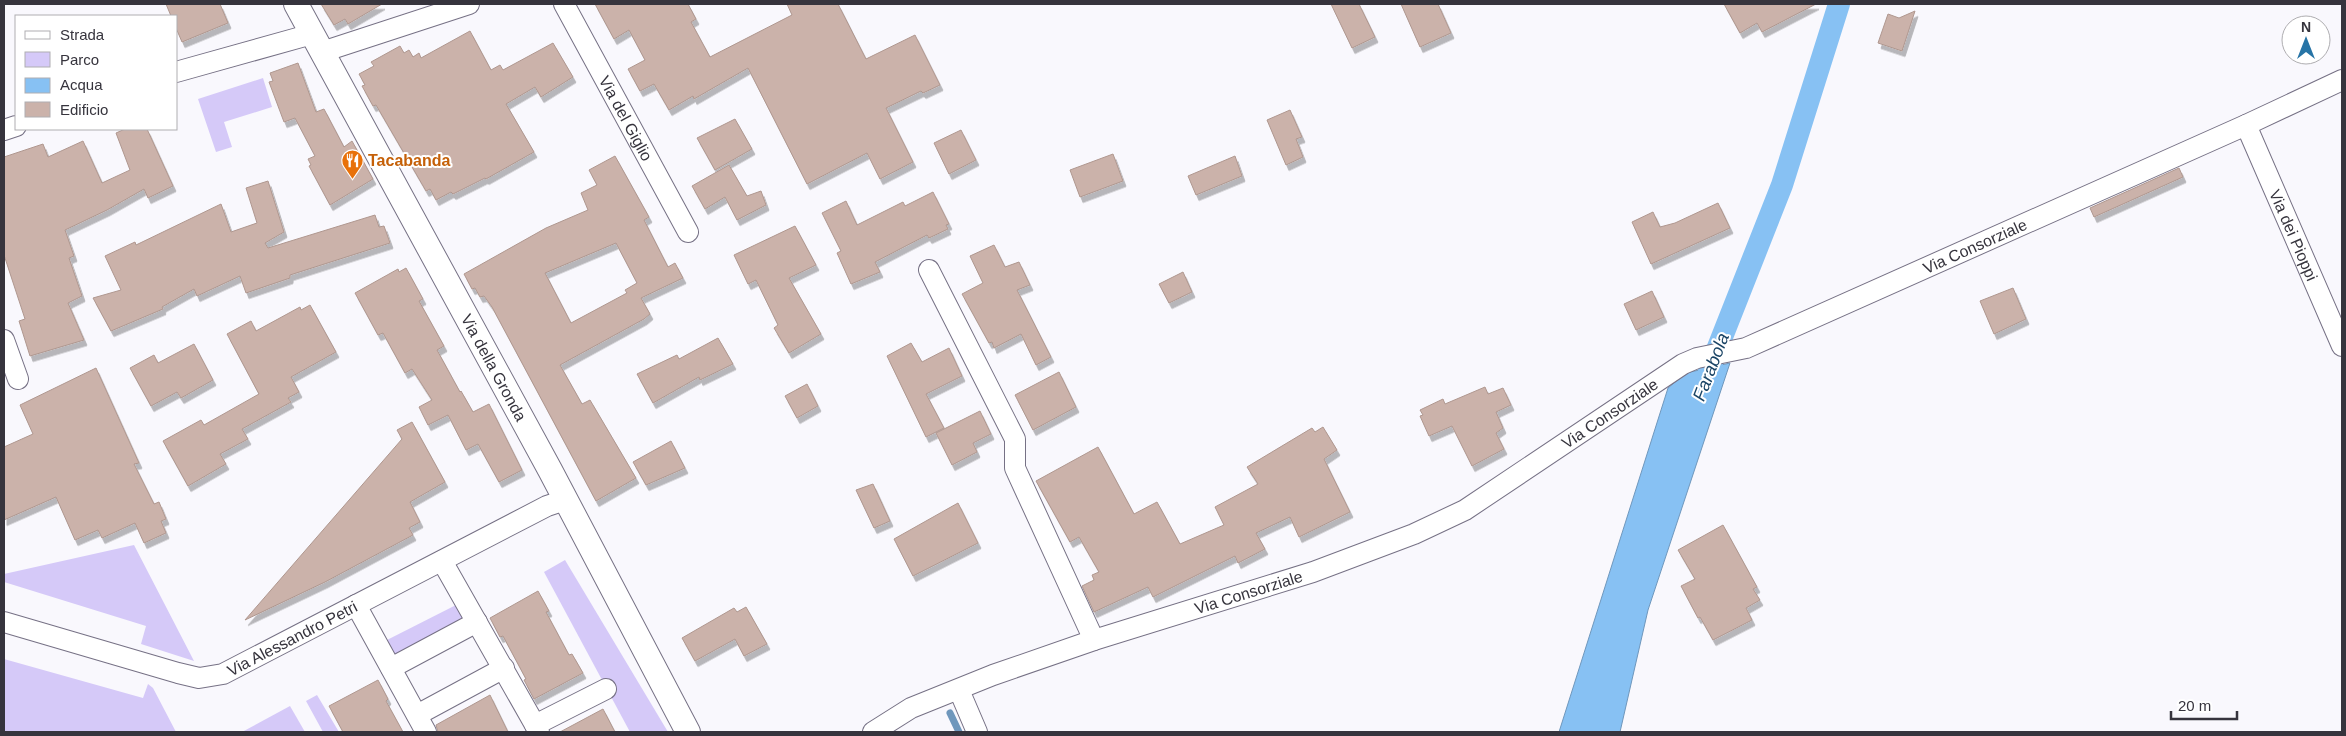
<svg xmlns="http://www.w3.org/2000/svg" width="2346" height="736" font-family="Helvetica,sans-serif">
	<defs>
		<filter id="shadow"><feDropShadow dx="3" dy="5.5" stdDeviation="0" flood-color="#0004"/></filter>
	</defs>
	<rect width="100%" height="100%" fill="#f9f8fd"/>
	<g fill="#d5c9f8">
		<path d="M263,78L272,107L224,122L232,147L216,152L198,99Z"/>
		<path d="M134,545L194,661L141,644L146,626L4,582V574Z"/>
		<path d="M565,560L668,732H630L544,572Z"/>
		<path d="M458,604L470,623L393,661L383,642Z"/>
		<path d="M4,659L143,698L148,684L153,688L176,732H4Z"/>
		<path d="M317,695L336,727L339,732H323L306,701Z"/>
		<path d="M290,706L305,732H242Z"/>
	</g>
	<path fill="#87c1f3" stroke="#6f97bc" d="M1730,363L1648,610L1620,732H1559L1668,388L1686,373Z"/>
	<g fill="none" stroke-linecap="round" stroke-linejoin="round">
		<path stroke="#6f97bc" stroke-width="7" d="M950,713L959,732"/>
		<path stroke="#87c1f3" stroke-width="22" d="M1709,370L1782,185L1839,4"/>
	</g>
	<g fill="#cbb2aa" stroke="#af978f" fill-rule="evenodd" filter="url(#shadow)">
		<path d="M166,4H220L228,23L182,42L176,28V16H171Z"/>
		<path d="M321,4H382L348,24L345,19L334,25Z"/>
		<path d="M595,4H688L696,19L691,22L710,57L792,15L787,4H838L866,59L915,35L940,85L923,93L921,91L886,108L913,162L880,179L867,153L807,184L748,68L694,99L693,96L669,110L654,84L640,91L628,69L645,60L629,30L614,39Z"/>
		<path d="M1331,4H1359L1375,37L1352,48Z"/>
		<path d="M1401,4H1438L1451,33L1420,47Z"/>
		<path d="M1724,4H1816L1762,32L1757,23L1740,33Z"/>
		<path d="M1915,11L1902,51L1878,43L1888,14L1899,18Z"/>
		<path d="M470,31L491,70L500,65L503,70L553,43L573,77L541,97L535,87L506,104L534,152L486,179L485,178L453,194L451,192L436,200L430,189L426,191L376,105L373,106L362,86L365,85L359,74L374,66L371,62L400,46L404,53L409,50L413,57L419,53L421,58Z"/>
		<path d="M298,63L316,112L324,109L344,147L352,141L373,179L330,205L309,166L311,165L308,159L315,156L295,118L284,122L269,82L273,81L270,73Z"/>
		<path d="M1290,110L1302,137L1296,139L1303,157L1286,165L1267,120Z"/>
		<path d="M735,119L752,149L715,170L697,138Z"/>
		<path d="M125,129H147L173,186L148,198L144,189L107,210L65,230L74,256L69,258L82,296L68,303L84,340L30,356L19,321L25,319L4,255V157L43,144L48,157L83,141L102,183L130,170L116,133Z"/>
		<path d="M961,130L976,160L949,174L934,143Z"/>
		<path d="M1113,154L1123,181L1080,197L1070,170Z"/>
		<path d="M615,156L649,217L644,220L668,267L675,263L683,278L641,298L650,314L644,319L560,365L582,404L590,400L636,478L596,501L492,307L484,296L480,297L475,288L472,289L464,274L546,228L588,210L581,193L597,185L589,170ZM616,243L637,283L625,290L627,293L571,323L545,273Z"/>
		<path d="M1235,156L1242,176L1196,195L1188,176Z"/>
		<path d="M729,165L747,196L761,191L766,205L737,220L725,197L705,209L692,186Z"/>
		<path d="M2179,168L2183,177L2094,217L2090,208Z"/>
		<path d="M268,181L284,232L265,243L268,248L375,215L379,227L384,226L390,243L290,275V278L246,293L240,276L197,296L194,289L162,307L163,309L111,331L93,298L121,290L105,256L135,242L136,245L221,204L231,232L257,223L246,188Z"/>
		<path d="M933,192L949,224L946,225L948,229L929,238L927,235L875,262L880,272L851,284L837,253L841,251L822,213L846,201L857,225L903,202L905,206Z"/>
		<path d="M1718,203L1730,228L1651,264L1632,222L1653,212L1660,227L1675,223Z"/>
		<path d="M795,226L816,265L789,278L821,334L789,353L774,328L778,325L756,280L748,284L734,255Z"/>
		<path d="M994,245L1005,267L1019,262L1030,285L1017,290L1051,357L1036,365L1021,334L994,348L992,342L989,343L962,294L983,283L970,256Z"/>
		<path d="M406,268L423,299L419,301L444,346L437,350L460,392L461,391L473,412L489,404L522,470L499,482L478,444L466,450L448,415L428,425L419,407L432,400L412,369L405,373L383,333L378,335L355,293L398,269L399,272Z"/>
		<path d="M1183,272L1192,292L1169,303L1159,284Z"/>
		<path d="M2013,288L2026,319L1994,334L1980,301Z"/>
		<path d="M1652,291L1664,317L1636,330L1624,304Z"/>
		<path d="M310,305L336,352L291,377L299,392L288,398L291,402L242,429L248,439L220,454L226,464L188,486L163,441L201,420L204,425L259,394L227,334L251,321L256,331L300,307L301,310Z"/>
		<path d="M718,338L733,364L700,380L699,377L653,403L637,374L677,355L679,359Z"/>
		<path d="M911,343L922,362L949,348L962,376L926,394L944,428L926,437L887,356Z"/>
		<path d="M194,344L213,380L181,398L177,392L151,406L130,368L154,355L158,363Z"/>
		<path d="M96,368L139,463L134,464L154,504L159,502L166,519L161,521L166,533L144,543L135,523L102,538L98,530L75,540L56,497L4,520V447L33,434L20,405Z"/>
		<path d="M1059,372L1076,407L1033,430L1015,395Z"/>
		<path d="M807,384L818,406L797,418L785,396Z"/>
		<path d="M1485,387L1488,394L1503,388L1511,405L1496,412L1503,428L1496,433L1504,449L1472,466L1452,426L1429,436L1420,416L1423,415L1420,410L1443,399L1445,404Z"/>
		<path d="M980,411L991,434L973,443L977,452L952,465L936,433Z"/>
		<path d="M412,422L445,482L410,502L420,522L409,528L413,535L325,582L245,620L402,439L397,430Z"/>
		<path d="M1323,427L1337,450L1324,459L1350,512L1299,537L1290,517L1256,533L1265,549L1238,563L1235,556L1153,597L1148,587L1094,612L1082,586L1094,580L1092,575L1099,572L1079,537L1070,542L1036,481L1098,447L1134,514L1157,502L1180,544L1224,525L1215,507L1258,484L1247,467L1312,428L1315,432Z"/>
		<path d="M671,441L685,468L646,485L633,462Z"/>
		<path d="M873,484L890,521L874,528L856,490Z"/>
		<path d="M958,503L978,543L913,576L894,539Z"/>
		<path d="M1723,525L1757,587L1753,589L1760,600L1746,608L1752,620L1713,640L1700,617L1698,618L1681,586L1695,579L1678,550Z"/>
		<path d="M538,591L549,611L546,612L569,655L572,654L583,673L534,699L524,680L526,679L503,636L500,637L490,618Z"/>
		<path d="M746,607L767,644L744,656L735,639L695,661L682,638L734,608L737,612Z"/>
		<path d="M378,680L388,699L386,701L403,732H343L329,706Z"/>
		<path d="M490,695L508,732H438L436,725Z"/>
		<path d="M603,709L615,732H560Z"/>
	</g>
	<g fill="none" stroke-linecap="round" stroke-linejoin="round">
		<defs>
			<g id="minor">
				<path id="s1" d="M564,4L688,232"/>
				<path d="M322,52L469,4"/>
				<path d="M176,72L312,34"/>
				<path id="s2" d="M2246,125L2342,346"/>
				<path d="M4,130L16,126"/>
				<path d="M929,270L1015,439V468L1094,640"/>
				<path d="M4,340L18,379"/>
				<path d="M442,561L539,732"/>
				<path d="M356,605L426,732"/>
				<path id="s3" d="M4,622L178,673L199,678L223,674L547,506L565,500"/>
				<path d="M391,668L477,622"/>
				<path d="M959,690L977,732"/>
				<path d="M417,715L504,668"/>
				<path d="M535,725L606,689"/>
				<path id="s4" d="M873,732L911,708L993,675L1094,640L1313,572L1414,534L1465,510L1683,364L1697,358L1746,348L2246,125L2342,80"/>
			</g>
			<g id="tertiary">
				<path id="s5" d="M296,4L550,470L688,732"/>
			</g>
		</defs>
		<use href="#minor" stroke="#767185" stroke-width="22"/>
		<use href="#tertiary" stroke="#767185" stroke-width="26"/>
		<use href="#minor" stroke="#fff" stroke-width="20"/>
		<use href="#tertiary" stroke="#fff" stroke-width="24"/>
	</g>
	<defs>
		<symbol id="restaurant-pin" viewBox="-11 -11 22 30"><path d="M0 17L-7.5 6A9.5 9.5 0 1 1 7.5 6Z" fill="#e8710a" stroke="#fff"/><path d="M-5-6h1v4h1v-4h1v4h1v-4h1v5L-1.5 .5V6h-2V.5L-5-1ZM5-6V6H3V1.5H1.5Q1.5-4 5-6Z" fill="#fff"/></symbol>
	</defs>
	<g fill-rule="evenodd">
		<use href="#restaurant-pin" x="340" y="148" width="25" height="34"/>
	</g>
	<g text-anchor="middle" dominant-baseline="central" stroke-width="4" stroke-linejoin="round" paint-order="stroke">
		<g font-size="16" fill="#36343d" stroke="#fff">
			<text stroke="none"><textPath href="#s1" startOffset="130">Via del Giglio</textPath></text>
			<text stroke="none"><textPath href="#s2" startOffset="120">Via dei Pioppi</textPath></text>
			<text stroke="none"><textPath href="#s4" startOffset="1212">Via Consorziale</textPath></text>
			<text stroke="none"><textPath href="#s5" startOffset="414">Via della Gronda</textPath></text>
			<text stroke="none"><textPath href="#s4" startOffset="808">Via Consorziale</textPath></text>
			<text stroke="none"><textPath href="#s4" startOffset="402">Via Consorziale</textPath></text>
			<text stroke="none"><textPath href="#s3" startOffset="305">Via Alessandro Petri</textPath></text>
		</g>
		<g font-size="16" font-weight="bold" fill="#c56008" stroke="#fff" text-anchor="start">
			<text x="368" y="160">Tacabanda</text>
		</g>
		<g font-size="18" font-style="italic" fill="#1a4465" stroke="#fff">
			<text transform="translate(1711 367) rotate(-69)">Farabola</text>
		</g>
	</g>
	<rect width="2346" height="736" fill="none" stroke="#36343d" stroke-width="10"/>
	<rect x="15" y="15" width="162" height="115" fill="#ffffff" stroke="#afaeb1"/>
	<rect x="25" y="31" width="25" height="8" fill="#ffffff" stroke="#afaeb1"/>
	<text x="60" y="40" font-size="15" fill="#36343d">Strada</text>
	<rect x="25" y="52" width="25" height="15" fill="#d5c9f8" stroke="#afaeb1"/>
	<text x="60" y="65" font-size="15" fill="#36343d">Parco</text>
	<rect x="25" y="78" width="25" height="15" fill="#87c1f3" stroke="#afaeb1"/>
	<text x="60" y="90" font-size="15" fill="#36343d">Acqua</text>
	<rect x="25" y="102" width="25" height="15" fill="#cbb2aa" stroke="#afaeb1"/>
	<text x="60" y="115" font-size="15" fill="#36343d">Edificio</text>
	<g transform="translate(2306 40)"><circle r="24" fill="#ffffff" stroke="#afaeb1"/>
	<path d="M0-4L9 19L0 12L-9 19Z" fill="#2774a6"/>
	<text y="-8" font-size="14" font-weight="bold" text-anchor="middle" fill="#36343d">N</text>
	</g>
	<path d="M2171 711v8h66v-8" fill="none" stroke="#36343d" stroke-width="2.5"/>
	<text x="2178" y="711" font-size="15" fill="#36343d" stroke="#ffffff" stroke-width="4" paint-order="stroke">20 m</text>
</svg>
